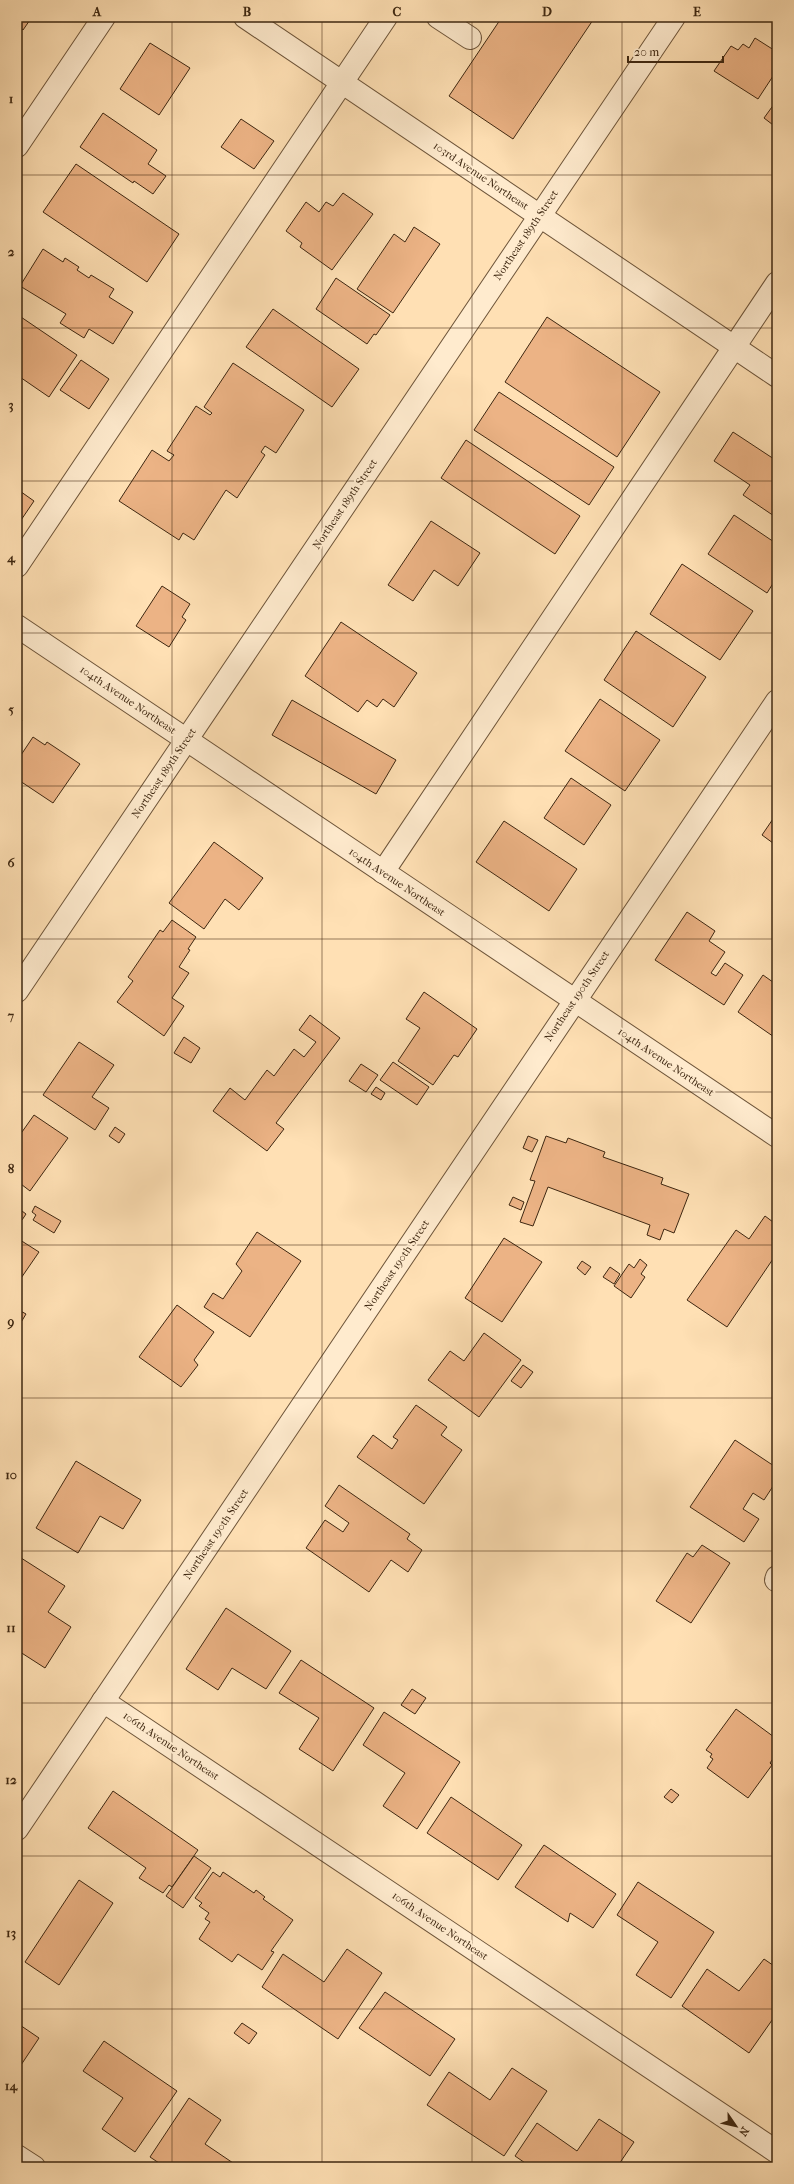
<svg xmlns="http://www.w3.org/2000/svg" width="794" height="2184" font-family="'IM FELL French Canon',serif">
	<rect width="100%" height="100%" fill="#ffe0b4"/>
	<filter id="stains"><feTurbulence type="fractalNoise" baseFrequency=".005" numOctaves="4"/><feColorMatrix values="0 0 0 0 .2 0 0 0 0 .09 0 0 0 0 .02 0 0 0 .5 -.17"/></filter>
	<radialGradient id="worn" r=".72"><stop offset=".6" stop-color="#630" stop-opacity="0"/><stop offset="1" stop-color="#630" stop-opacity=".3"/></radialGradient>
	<g fill="#ecb385" stroke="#3e2711">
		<path d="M17,17H32L23,30L17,25Z"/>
		<path d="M502,17H595L513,139L449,96Z"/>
		<path d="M755,38L777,52V70L758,99L714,71L731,46L738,50L743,44L749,48Z"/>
		<path d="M150,43L190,68L159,115L120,89Z"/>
		<path d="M777,100V128L764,118Z"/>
		<path d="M103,113L157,150L148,164L166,176L153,194L134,181L133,183L80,147Z"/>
		<path d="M241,119L274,141L254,169L221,147Z"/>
		<path d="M76,164L179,234L147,282L43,212Z"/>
		<path d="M343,193L373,214L332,270L300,247L302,243L286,231L306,202L319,212L326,202L333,206Z"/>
		<path d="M414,227L440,244L393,313L357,289L394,234L405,242Z"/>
		<path d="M43,249L63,262L65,258L79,267L77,270L89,278L91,275L114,289L109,297L133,312L113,344L89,329L84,338L60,323L66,314L20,286Z"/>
		<path d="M336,278L390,315L376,335L374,334L367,344L316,309Z"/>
		<path d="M273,309L359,369L332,407L246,347Z"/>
		<path d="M18,315L77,355L49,397L17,375Z"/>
		<path d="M547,317L660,392L617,457L505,382Z"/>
		<path d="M81,360L109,379L89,409L60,390Z"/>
		<path d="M233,363L304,410L276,453L265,446L261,452L265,455L237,498L226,490L194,540L183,533L179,540L119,501L152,450L169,461L174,455L167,451L196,406L210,415L212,413L204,407Z"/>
		<path d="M499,392L614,467L589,505L474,430Z"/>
		<path d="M733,432L777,461V518L743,495L750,485L714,461Z"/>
		<path d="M466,440L580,516L555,554L441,478Z"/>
		<path d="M17,489L34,501L17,526Z"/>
		<path d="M734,515L777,544V577L767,593L708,554Z"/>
		<path d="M431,521L480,553L458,586L434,570L413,601L388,585Z"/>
		<path d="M682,564L753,611L720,660L650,614Z"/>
		<path d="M162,586L190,604L182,617L186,620L169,647L136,626Z"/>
		<path d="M341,622L417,673L394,707L383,699L377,707L367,700L358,712L305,676Z"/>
		<path d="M636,631L706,677L673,727L604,680Z"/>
		<path d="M600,699L660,740L625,791L565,751Z"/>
		<path d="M292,700L396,760L376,794L272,735Z"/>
		<path d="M17,717L22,720L17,728Z"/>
		<path d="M33,737L45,745L47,742L80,764L53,803L17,779V761Z"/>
		<path d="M571,778L611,805L584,845L544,818Z"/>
		<path d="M777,813V846L762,835Z"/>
		<path d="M504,821L577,869L549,911L476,862Z"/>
		<path d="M214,842L263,878L239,910L225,899L204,929L169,903Z"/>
		<path d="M687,912L715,931L709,941L725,952L711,973L716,976L725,963L743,975L724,1005L655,960Z"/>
		<path d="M172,920L196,937L188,949L190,950L179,967L189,973L172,998L184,1006L164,1036L117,1002L133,981L128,977L160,930L163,932Z"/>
		<path d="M763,975L777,985V1039L738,1012Z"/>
		<path d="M424,992L477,1029L458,1057L454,1055L433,1085L398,1061L420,1028L406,1019Z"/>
		<path d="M310,1015L340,1038L276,1123L284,1129L267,1151L213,1111L230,1088L245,1100L267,1070L274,1076L294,1049L304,1057L316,1042L299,1030Z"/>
		<path d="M184,1037L200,1048L191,1063L174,1053Z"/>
		<path d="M79,1042L114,1065L92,1097L109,1108L95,1130L43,1095Z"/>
		<path d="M393,1062L429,1087L417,1105L380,1080Z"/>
		<path d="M361,1064L378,1075L366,1092L349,1081Z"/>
		<path d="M376,1087L385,1093L381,1100L371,1094Z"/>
		<path d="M34,1115L68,1138L30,1191L17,1181V1139Z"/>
		<path d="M115,1127L125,1134L119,1143L109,1136Z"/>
		<path d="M528,1136L538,1140L532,1152L523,1148Z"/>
		<path d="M546,1136L566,1143L568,1138L605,1152L603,1157L663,1178L661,1184L689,1194L674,1233L664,1229L660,1240L647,1235L650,1225L548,1187L533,1226L520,1222L535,1181L530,1180Z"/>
		<path d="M513,1197L524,1202L521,1210L509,1205Z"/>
		<path d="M35,1206L61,1221L54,1233L33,1220L36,1215L32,1212Z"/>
		<path d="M18,1208L26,1214L22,1220L17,1217Z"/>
		<path d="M765,1216L777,1225V1253L727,1327L687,1300L736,1230L749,1239Z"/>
		<path d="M257,1232L301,1261L250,1337L204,1307L213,1293L223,1299L242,1271L236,1264Z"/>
		<path d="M17,1238L39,1252L17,1284Z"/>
		<path d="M504,1238L542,1262L502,1322L465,1298Z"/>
		<path d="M640,1259L647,1265L641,1274L645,1277L631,1298L614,1286L629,1264L634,1268Z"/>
		<path d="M582,1261L591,1267L585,1275L577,1268Z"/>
		<path d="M610,1267L620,1274L614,1284L603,1277Z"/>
		<path d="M177,1305L214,1332L194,1360L198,1365L181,1387L139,1357Z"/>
		<path d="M17,1309L26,1314L20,1324L17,1322Z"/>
		<path d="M484,1333L521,1360L479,1417L428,1380L450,1351L464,1361Z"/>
		<path d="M523,1365L533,1372L521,1388L511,1381Z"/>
		<path d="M416,1405L447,1427L441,1435L462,1450L424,1504L357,1457L373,1435L392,1449L398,1440L393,1437Z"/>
		<path d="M735,1440L777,1468V1480L764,1500L753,1493L743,1509L759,1519L744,1542L690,1507Z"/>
		<path d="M76,1461L141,1500L123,1529L100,1516L78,1553L36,1528Z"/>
		<path d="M339,1485L410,1534L407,1539L422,1550L408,1572L391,1560L369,1592L306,1548L325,1520L343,1532L349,1523L325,1506Z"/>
		<path d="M702,1545L730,1563L691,1623L656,1601L687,1553L693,1557Z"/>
		<path d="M18,1556L65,1586L48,1612L71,1627L45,1668L17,1650Z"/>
		<path d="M226,1608L291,1651L266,1689L232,1668L218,1690L186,1669Z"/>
		<path d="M301,1660L374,1708L333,1771L299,1749L319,1718L279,1693Z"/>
		<path d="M412,1689L426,1698L415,1714L401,1705Z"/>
		<path d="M736,1709L774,1737L777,1736V1753L770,1763L772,1765L748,1798L707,1768L713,1759L710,1757L712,1754L706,1750Z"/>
		<path d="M384,1712L460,1762L417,1829L383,1806L405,1773L363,1745Z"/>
		<path d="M671,1789L679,1795L672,1803L664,1797Z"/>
		<path d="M113,1791L198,1850L172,1887L169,1885L163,1893L139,1878L146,1868L88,1828Z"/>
		<path d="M451,1797L522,1845L498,1880L427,1833Z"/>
		<path d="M544,1845L616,1894L593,1928L570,1913L568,1922L515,1887Z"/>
		<path d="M194,1856L211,1868L183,1908L166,1896Z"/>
		<path d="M213,1872L220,1877L223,1872L254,1893L256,1890L265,1897L263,1899L293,1920L271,1951L274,1952L262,1970L238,1954L232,1962L199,1939L210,1922L205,1919L209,1913L199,1906L202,1903L195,1898Z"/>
		<path d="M79,1880L113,1903L59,1985L25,1962Z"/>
		<path d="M638,1882L714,1932L671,1998L636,1975L658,1942L617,1915Z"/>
		<path d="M347,1949L382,1973L338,2039L262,1987L283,1954L324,1982Z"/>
		<path d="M764,1959L777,1968V2013L749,2053L682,2006L707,1969L739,1991Z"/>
		<path d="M385,1992L455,2039L430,2076L359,2028Z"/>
		<path d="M17,2023L39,2038L17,2071Z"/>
		<path d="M242,2023L257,2033L249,2044L234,2033Z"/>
		<path d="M104,2041L177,2091L135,2152L102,2129L123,2098L83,2071Z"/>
		<path d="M512,2068L547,2091L504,2156L427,2105L449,2072L490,2100Z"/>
		<path d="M189,2098L221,2120L205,2144L239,2167H165L150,2157Z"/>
		<path d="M599,2119L634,2142L617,2167H531L515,2156L537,2123L577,2151Z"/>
	</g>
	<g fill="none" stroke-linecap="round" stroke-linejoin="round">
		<defs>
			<g id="minor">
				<path d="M245,17L777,376"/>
				<path d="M438,17L470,38"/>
				<path d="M17,146L104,17"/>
				<path d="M17,566L386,17"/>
				<path d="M17,626L777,1136"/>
				<path d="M383,872L777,283"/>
				<path d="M17,991L674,17"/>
				<path d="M776,1580L777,1577"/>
				<path d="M103,1701L777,2152"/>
				<path d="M17,1829L777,701"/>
				<path d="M17,2156L34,2167"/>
			</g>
		</defs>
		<use href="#minor" stroke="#6e553a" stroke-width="24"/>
		<use href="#minor" stroke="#ffebce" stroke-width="22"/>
	</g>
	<path fill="none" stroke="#3e2711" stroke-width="1" stroke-opacity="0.55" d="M172,17V2167M322,17V2167M472,17V2167M622,17V2167M17,175H777M17,328H777M17,481H777M17,633H777M17,786H777M17,939H777M17,1092H777M17,1245H777M17,1398H777M17,1551H777M17,1703H777M17,1856H777M17,2009H777"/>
	<g text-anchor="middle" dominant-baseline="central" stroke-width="4" stroke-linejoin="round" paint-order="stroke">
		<g font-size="11" fill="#3e2711" stroke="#ffebce">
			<text transform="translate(481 176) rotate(34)">103rd Avenue Northeast</text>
			<text transform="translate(526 235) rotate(-56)">Northeast 189th Street</text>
			<text transform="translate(345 504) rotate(-56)">Northeast 189th Street</text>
			<text transform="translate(128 700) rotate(34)">104th Avenue Northeast</text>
			<text transform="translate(164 773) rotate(-56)">Northeast 189th Street</text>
			<text transform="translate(397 882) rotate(34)">104th Avenue Northeast</text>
			<text transform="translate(577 996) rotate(-56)">Northeast 190th Street</text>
			<text transform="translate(666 1062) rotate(34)">104th Avenue Northeast</text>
			<text transform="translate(397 1265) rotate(-56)">Northeast 190th Street</text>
			<text transform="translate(216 1534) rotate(-56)">Northeast 190th Street</text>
			<text transform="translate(171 1746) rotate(34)">106th Avenue Northeast</text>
			<text transform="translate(440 1926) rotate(34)">106th Avenue Northeast</text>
		</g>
	</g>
	<rect width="794" height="2184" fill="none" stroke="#ffe0b4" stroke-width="44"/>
	<g transform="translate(736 2126) rotate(124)" stroke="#ffebce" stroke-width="3" paint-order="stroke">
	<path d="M0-3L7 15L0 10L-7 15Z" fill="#3e2711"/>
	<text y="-6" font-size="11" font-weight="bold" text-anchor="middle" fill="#3e2711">N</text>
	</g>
	<path d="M628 56v6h95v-6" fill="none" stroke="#3e2711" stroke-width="2"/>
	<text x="634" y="56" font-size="12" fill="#3e2711" stroke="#ffebce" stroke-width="3" paint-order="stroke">20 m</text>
	<rect x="22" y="22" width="750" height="2140" fill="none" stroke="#3e2711" stroke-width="1.5"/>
	<g font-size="13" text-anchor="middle" font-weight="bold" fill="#3e2711">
		<text x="97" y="16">A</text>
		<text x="247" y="16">B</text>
		<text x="397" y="16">C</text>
		<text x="547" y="16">D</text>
		<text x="697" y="16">E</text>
		<text x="11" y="103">1</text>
		<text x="11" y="256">2</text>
		<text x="11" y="409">3</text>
		<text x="11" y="562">4</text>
		<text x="11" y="714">5</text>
		<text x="11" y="867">6</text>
		<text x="11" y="1020">7</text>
		<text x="11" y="1173">8</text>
		<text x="11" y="1326">9</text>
		<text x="11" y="1479">10</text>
		<text x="11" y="1632">11</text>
		<text x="11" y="1784">12</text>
		<text x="11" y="1937">13</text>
		<text x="11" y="2090">14</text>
	</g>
	<rect width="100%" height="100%" filter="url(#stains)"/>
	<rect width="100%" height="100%" fill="url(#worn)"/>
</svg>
